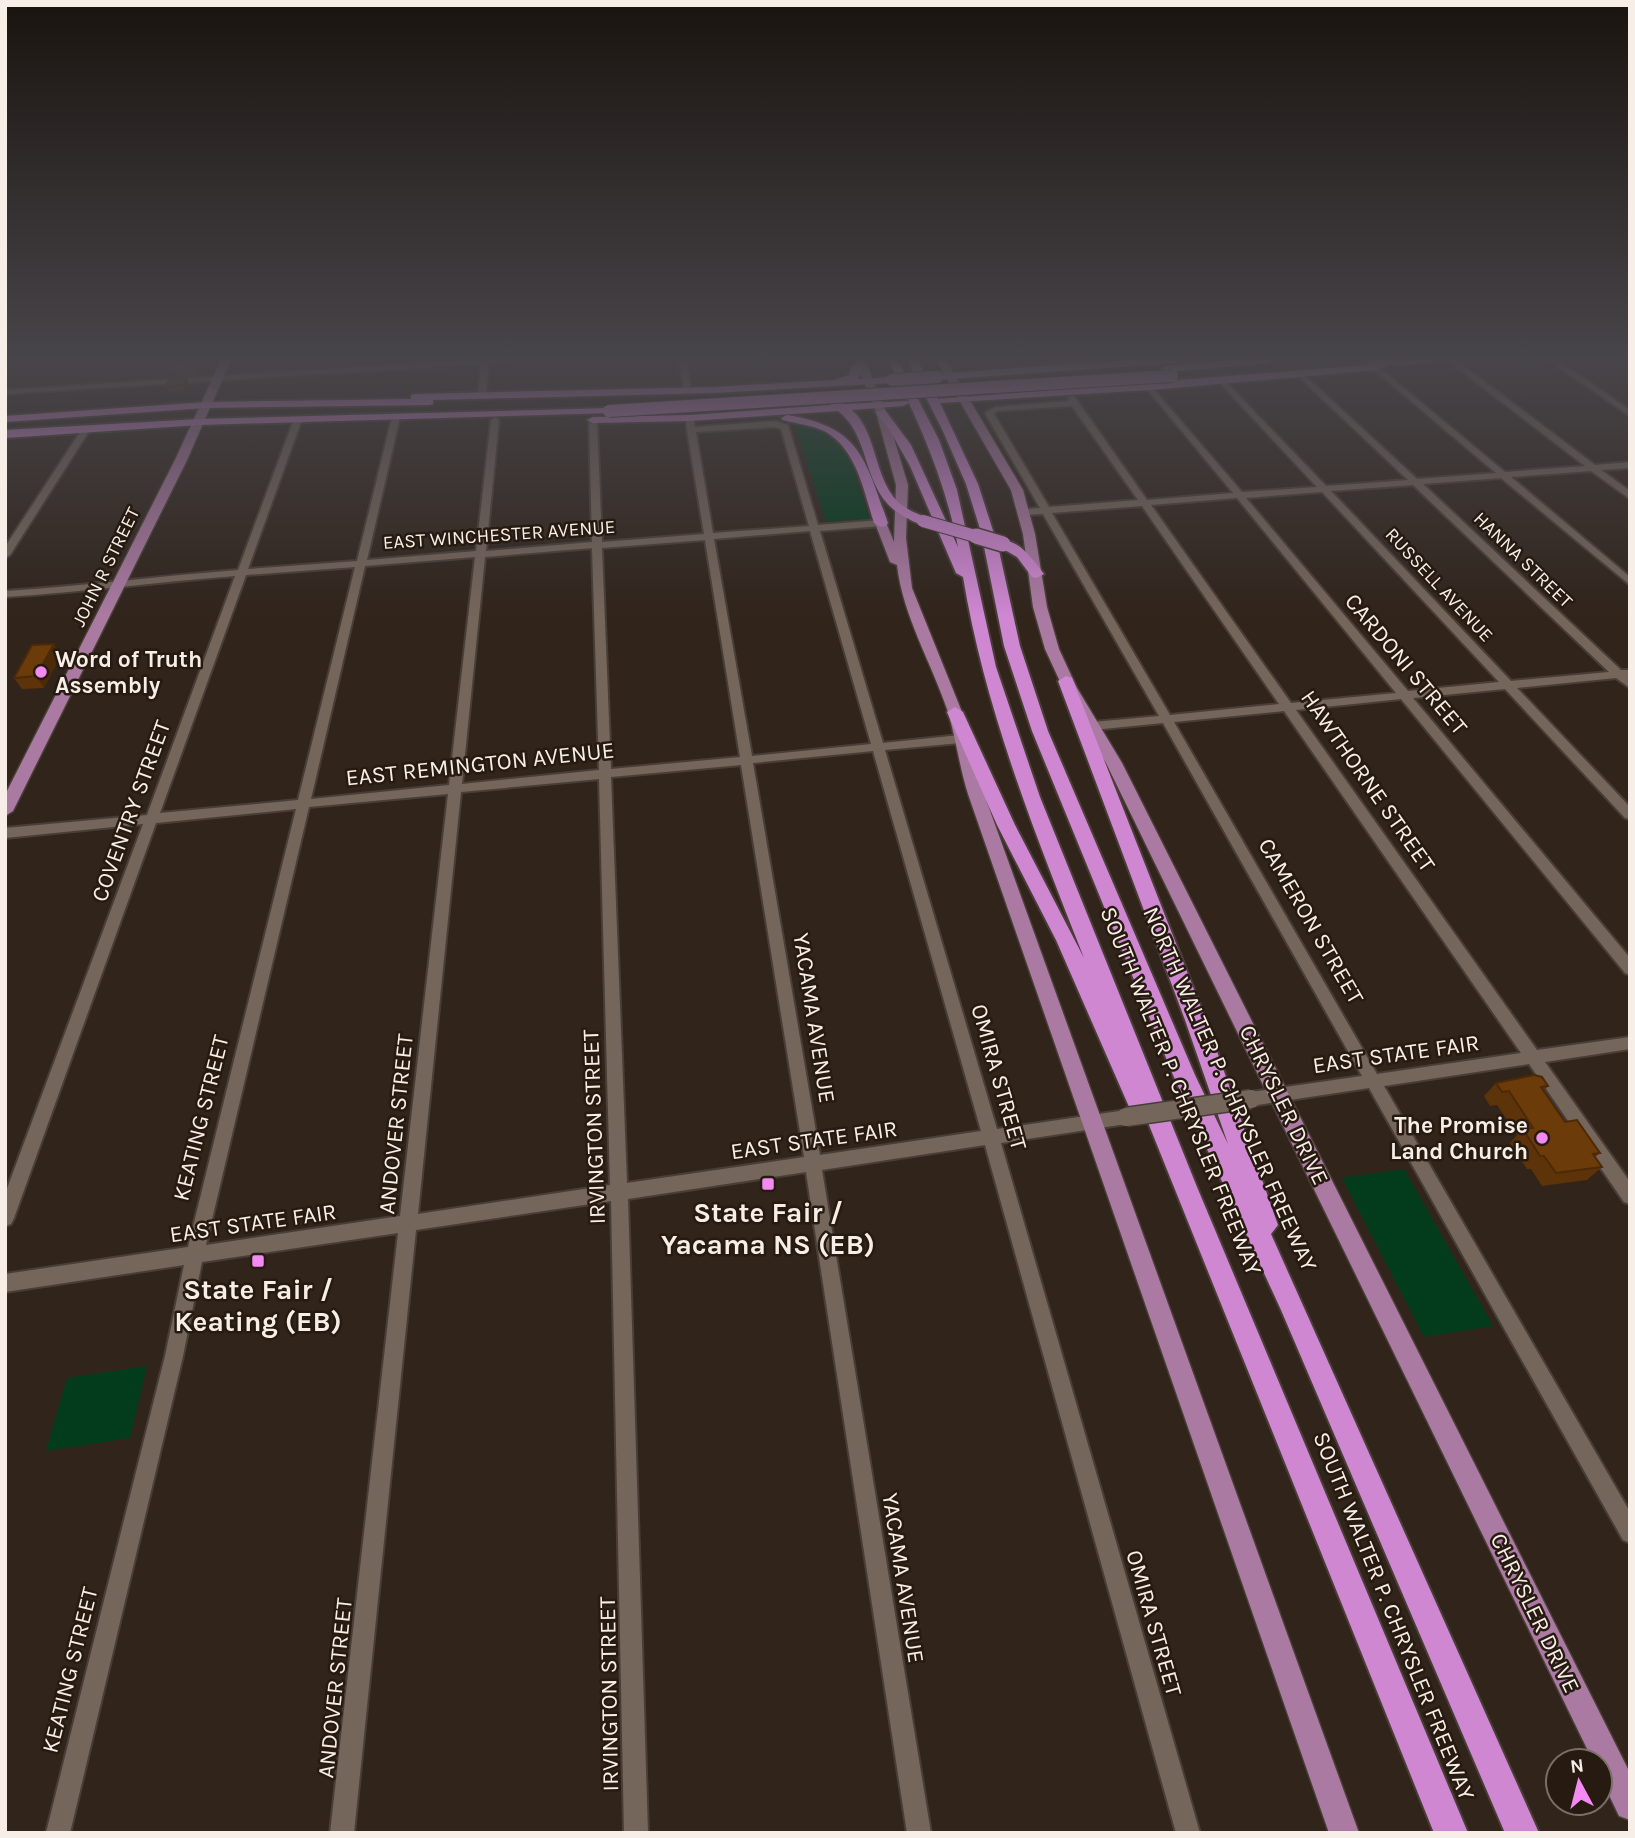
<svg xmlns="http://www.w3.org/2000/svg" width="1635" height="1838" font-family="Karla,sans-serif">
	<rect width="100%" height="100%" fill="#30241b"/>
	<g fill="#023c1c">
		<path d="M793,420C807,424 823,427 835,436C851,449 862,498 870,519L826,522Z"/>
		<path d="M1404,1169L1493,1326L1424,1337L1342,1178Z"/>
		<path d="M147,1366L130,1438L46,1451L67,1378Z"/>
	</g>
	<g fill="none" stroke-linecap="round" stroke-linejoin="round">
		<defs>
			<g id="minor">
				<path d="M467,360H511L489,363L486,395L482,397L478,395L481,364L5,394V390Z"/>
				<path d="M679,360H687L691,393L684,391Z"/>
				<path d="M1447,360H1456L1595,465L1630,462V468L1601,470L1630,491V499L1591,471L1511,477L1630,577V585L1501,478L1423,484L1621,670H1630V676L1628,677L1630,688L1616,678L1517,688L1630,807V819L1625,818L1505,689L1413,698L1630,958V975L1625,973L1401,699L1296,710L1537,1050L1630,1037V1049L1545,1062L1630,1182V1204L1624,1202L1529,1064L1384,1086L1630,1512V1543L1623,1540L1369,1088L1251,1106L1245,1104L1243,1099L1245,1094L1251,1092L1362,1076L1163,723L1093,730L1087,726L1093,722L1159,716L1043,514L1026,515L1021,512L1026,509L1040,508L985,413L995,407L1069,401L1068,396H1074L1147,500L1233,493L1147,389L1146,387L1150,385L1242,492L1317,487L1219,382V378H1222L1326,486L1408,480L1297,375L1296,373L1300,371L1417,479L1496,473L1373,369V365H1376L1505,472L1585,466ZM1072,406L1138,500L1049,507L994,414L997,411ZM1413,485L1609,672L1511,681L1331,491ZM1322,492L1499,682L1408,691L1246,498ZM1237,498L1396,693L1291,703L1151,505ZM1142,506L1279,704L1170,715L1052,513ZM1284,711L1521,1053L1377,1074L1174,722Z"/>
				<path d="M1548,360H1557L1630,410V416Z"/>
				<path d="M396,414L400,417L367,560L476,551L491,420L495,417L499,420L486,551L592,542L589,420L593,417L597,420L602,542L704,534L687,430L686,421L690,418L694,421L695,427L775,421L788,425L818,525L881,520L886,523L881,526L820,531L883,743L960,735L966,739L960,743L885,750L997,1129L1126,1110L1132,1112L1134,1117L1132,1122L1126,1124L1001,1143L1200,1833H1176L985,1145L822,1170L931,1833H907L806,1172L628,1199L648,1833H624L611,1201L416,1230L354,1833H330L398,1233L202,1262L183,1356L70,1833H46L165,1356L184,1265L5,1292V1274L188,1247L296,809L156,823L14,1218L11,1224L5,1226V1194L143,824L5,838V828L147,815L235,576C158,582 82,592 5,597V591C83,586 160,576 238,570L294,419L298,416L302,419L248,569L357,561L392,417ZM775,427L781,429L809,526L713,533L696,432ZM810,531L871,744L752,756L714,539ZM705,540L740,757L611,769L602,548ZM592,548L599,770L462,784L485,557ZM475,557L449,785L311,799L365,566ZM355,567L298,800L160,813L246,575ZM873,751L981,1131L820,1155L753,763ZM741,765L804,1157L627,1183L611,777ZM599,779L610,1185L418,1214L461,792ZM448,794L400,1216L206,1245L309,807Z"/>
				<path d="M84,426L91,428L10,555L5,558V547Z"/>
			</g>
			<g id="major">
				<path d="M221,360H231L187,460L13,811L5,816V795L175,460Z"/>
				<path d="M855,360H865L886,412L908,485L906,538L912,588L962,712L973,761L984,794L1359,1833H1329L968,794C959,766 956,737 947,709C931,662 903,616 897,565L890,562L875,523L885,520L894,542L896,485L876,412Z"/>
				<path d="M936,360H946L1023,490L1035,534L1047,607L1059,649L1077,688L1122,763L1630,1773V1820L1619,1816L1600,1776V1761H1593L1106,763L1063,688L1045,649L1033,607L1023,534L1011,490Z"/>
			</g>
			<g id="highway">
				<path d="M888,360H898L939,440L957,490L996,667L1040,797L1197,1187L1468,1833H1434L1147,1120L1137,1118L1130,1109L1056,940L997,825L947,712L955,707L963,712L1015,825L1084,958C1035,833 985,710 963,577L956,573L910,466L889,429L875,412L885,410L911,445L958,547C945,480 919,421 888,360Z"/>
				<path d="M907,360H917L938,399L1368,365L1370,360H1434L1429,363L1389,365L1376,370L1150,390L940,403L978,484L997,543C1015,533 1034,561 1044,574L1037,578L1032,577L1017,557L998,546L1020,646L1048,731L1195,1075L1228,1144L1185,1020L1058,681L1066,676L1072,678L1206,1020L1278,1225L1271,1234L1539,1833H1505L1281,1310L1173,1075L1032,731L1004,646L981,532L966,484L942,429Z"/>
				<path d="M1125,360H1178L1173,363L937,380L932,377L937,374Z"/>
				<path d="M1228,360H1272L1267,363L1166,372L1161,369L1166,366Z"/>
				<path d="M861,361L866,364L858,379L892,377L897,380L892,383L713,393L433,400V404L429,405L206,408L5,422V416L206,402L411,399V395L415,394L713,387L835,380L849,375L852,366Z"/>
				<path d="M835,400L843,404L907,401L909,403L903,406L852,410C879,434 873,484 903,506C910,511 920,515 928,518V524C920,525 914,522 907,518C859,495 874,438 838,411L689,421L593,423L587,420L593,417L689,415L831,405V401Z"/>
				<path d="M609,408L613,409V413L199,425L5,438V430L199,419Z"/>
				<path d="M787,415C861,427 865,459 888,523L886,526L881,527L874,523C864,492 857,450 826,432C813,425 797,424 783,420L781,418Z"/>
			</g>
		</defs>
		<use href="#minor" stroke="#493e37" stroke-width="4"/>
		<use href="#major" stroke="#493e37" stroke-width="3"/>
		<use href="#highway" stroke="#493e37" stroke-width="4"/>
		<use href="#minor" fill="#75665b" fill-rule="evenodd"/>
		<use href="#major" fill="#ab7aa2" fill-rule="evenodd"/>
		<use href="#highway" fill="#cf87d2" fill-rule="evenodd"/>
		<defs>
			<path id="minor-bridge" d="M1126,1117L1251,1099"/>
			<g id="highway-bridge-far1">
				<path d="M892,380L937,377"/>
				<path d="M609,411L1172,376"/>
				<path d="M923,521L982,538"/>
			</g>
			<path id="highway-bridge" d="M976,536L1003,544"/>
		</defs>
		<use href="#minor-bridge" stroke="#493e37" stroke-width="21" stroke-linecap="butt"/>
		<use href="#highway-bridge-far1" stroke="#493e37" stroke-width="14" stroke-linecap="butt"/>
		<use href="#highway-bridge" stroke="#493e37" stroke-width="18" stroke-linecap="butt"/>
		<use href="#minor-bridge" stroke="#75665b" stroke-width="18"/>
		<use href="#highway-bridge-far1" stroke="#cf87d2" stroke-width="12"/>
		<use href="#highway-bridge" stroke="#cf87d2" stroke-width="15"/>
	</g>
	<g fill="#5d3309">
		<path d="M196,361L199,367L195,375L178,376L175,370Z"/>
		<path d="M170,379L189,385L186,391L169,392L166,386Z"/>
		<path d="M61,655L44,688L22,689L14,678Z"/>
		<path d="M1496,1083L1548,1086L1544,1091L1565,1122L1600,1153L1595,1157L1602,1167L1587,1180L1542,1186L1531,1169H1527L1510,1143L1517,1135L1497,1105L1490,1106L1484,1096Z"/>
	</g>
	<g fill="#4c2907">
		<path d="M196,361L199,367L195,375L192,368Z"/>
		<path d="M187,378L189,385L186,391L183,385Z"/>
		<path d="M54,644L61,655L44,688L36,676Z"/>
	</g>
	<g fill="#6c3b0a" stroke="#4c2907" stroke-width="2">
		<path d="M196,361L192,368L175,370L179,362Z"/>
		<path d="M187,378L183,385L166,386L170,379Z"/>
		<path d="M54,644L36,676L14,678L32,645Z"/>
		<path d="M1534,1075L1542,1077L1548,1086L1541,1087L1565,1122L1577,1120L1600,1153L1593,1154L1602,1167L1556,1173L1544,1156H1540L1523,1129L1533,1128L1509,1091L1502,1092L1496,1083Z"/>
	</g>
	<linearGradient id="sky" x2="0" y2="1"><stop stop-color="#1a140f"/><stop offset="0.58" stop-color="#48454a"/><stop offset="1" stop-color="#48454a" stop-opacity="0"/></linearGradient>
	<rect width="1635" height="618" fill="url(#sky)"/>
	<g fill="#f38af2" stroke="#261a11" stroke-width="2.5">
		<circle cx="41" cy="672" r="7"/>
		<circle cx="1542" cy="1138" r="7"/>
		<rect x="761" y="1177" width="14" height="14" rx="3.5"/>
		<rect x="251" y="1254" width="14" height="14" rx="3.5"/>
	</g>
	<g text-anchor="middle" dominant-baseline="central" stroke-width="5" stroke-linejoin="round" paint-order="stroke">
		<g font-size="19" fill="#f6eee7" stroke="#261a11">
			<text transform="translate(499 535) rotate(-4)">EAST WINCHESTER AVENUE</text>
			<text transform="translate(1523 560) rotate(44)">HANNA STREET</text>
			<text transform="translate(106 567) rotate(-64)">JOHN R STREET</text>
			<text transform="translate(1439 585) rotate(47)">RUSSELL AVENUE</text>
		</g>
		<g font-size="23" font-weight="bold" fill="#f6eee7" stroke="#261a11" text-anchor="start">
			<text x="55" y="659">Word of Truth<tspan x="55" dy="26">Assembly</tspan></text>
			<text x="1528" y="1125" text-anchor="end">The Promise<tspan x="1528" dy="26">Land Church</tspan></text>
		</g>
		<g font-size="23" fill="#f6eee7" stroke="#261a11">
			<text transform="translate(1406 664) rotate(50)">CARDONI STREET</text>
			<text transform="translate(480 764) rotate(-6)">EAST REMINGTON AVENUE</text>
			<text transform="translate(1368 781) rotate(55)">HAWTHORNE STREET</text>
			<text transform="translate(131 811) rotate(-70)">COVENTRY STREET</text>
			<text transform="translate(1311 921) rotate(60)">CAMERON STREET</text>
			<text transform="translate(814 1018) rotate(81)">YACAMA AVENUE</text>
			<text transform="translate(1396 1054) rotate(-8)">EAST STATE FAIR</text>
			<text transform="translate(999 1077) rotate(74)">OMIRA STREET</text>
			<text transform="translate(1230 1089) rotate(66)">NORTH WALTER P. CHRYSLER FREEWAY</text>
			<text transform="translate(1181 1091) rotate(68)">SOUTH WALTER P. CHRYSLER FREEWAY</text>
			<text transform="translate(1284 1105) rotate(64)">CHRYSLER DRIVE</text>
			<text transform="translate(201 1118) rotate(-76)">KEATING STREET</text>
			<text transform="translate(396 1124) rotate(-84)">ANDOVER STREET</text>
			<text transform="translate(594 1127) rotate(-92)">IRVINGTON STREET</text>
			<text transform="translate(814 1140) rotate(-8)">EAST STATE FAIR</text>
			<text transform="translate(253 1223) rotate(-8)">EAST STATE FAIR</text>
			<text transform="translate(903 1578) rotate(81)">YACAMA AVENUE</text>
			<text transform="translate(1535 1613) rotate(64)">CHRYSLER DRIVE</text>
			<text transform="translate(1394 1616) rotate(68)">SOUTH WALTER P. CHRYSLER FREEWAY</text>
			<text transform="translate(1154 1623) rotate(74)">OMIRA STREET</text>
			<text transform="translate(70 1670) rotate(-76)">KEATING STREET</text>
			<text transform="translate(335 1688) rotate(-84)">ANDOVER STREET</text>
			<text transform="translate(609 1694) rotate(-91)">IRVINGTON STREET</text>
		</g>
		<g font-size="28" font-weight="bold" fill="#f6eee7" stroke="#261a11">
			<text x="768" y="1212">State Fair /<tspan x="768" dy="32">Yacama NS (EB)</tspan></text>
			<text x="258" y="1289">State Fair /<tspan x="258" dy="32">Keating (EB)</tspan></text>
		</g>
	</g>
	<rect width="1635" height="1838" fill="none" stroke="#f6eee7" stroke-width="14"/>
	<g transform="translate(1579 1782) rotate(353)"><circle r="33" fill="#261a11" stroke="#796f67" stroke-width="2"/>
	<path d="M0-5L12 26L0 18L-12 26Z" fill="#f38af2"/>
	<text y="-10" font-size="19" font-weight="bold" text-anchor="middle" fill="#f6eee7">N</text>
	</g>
</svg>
